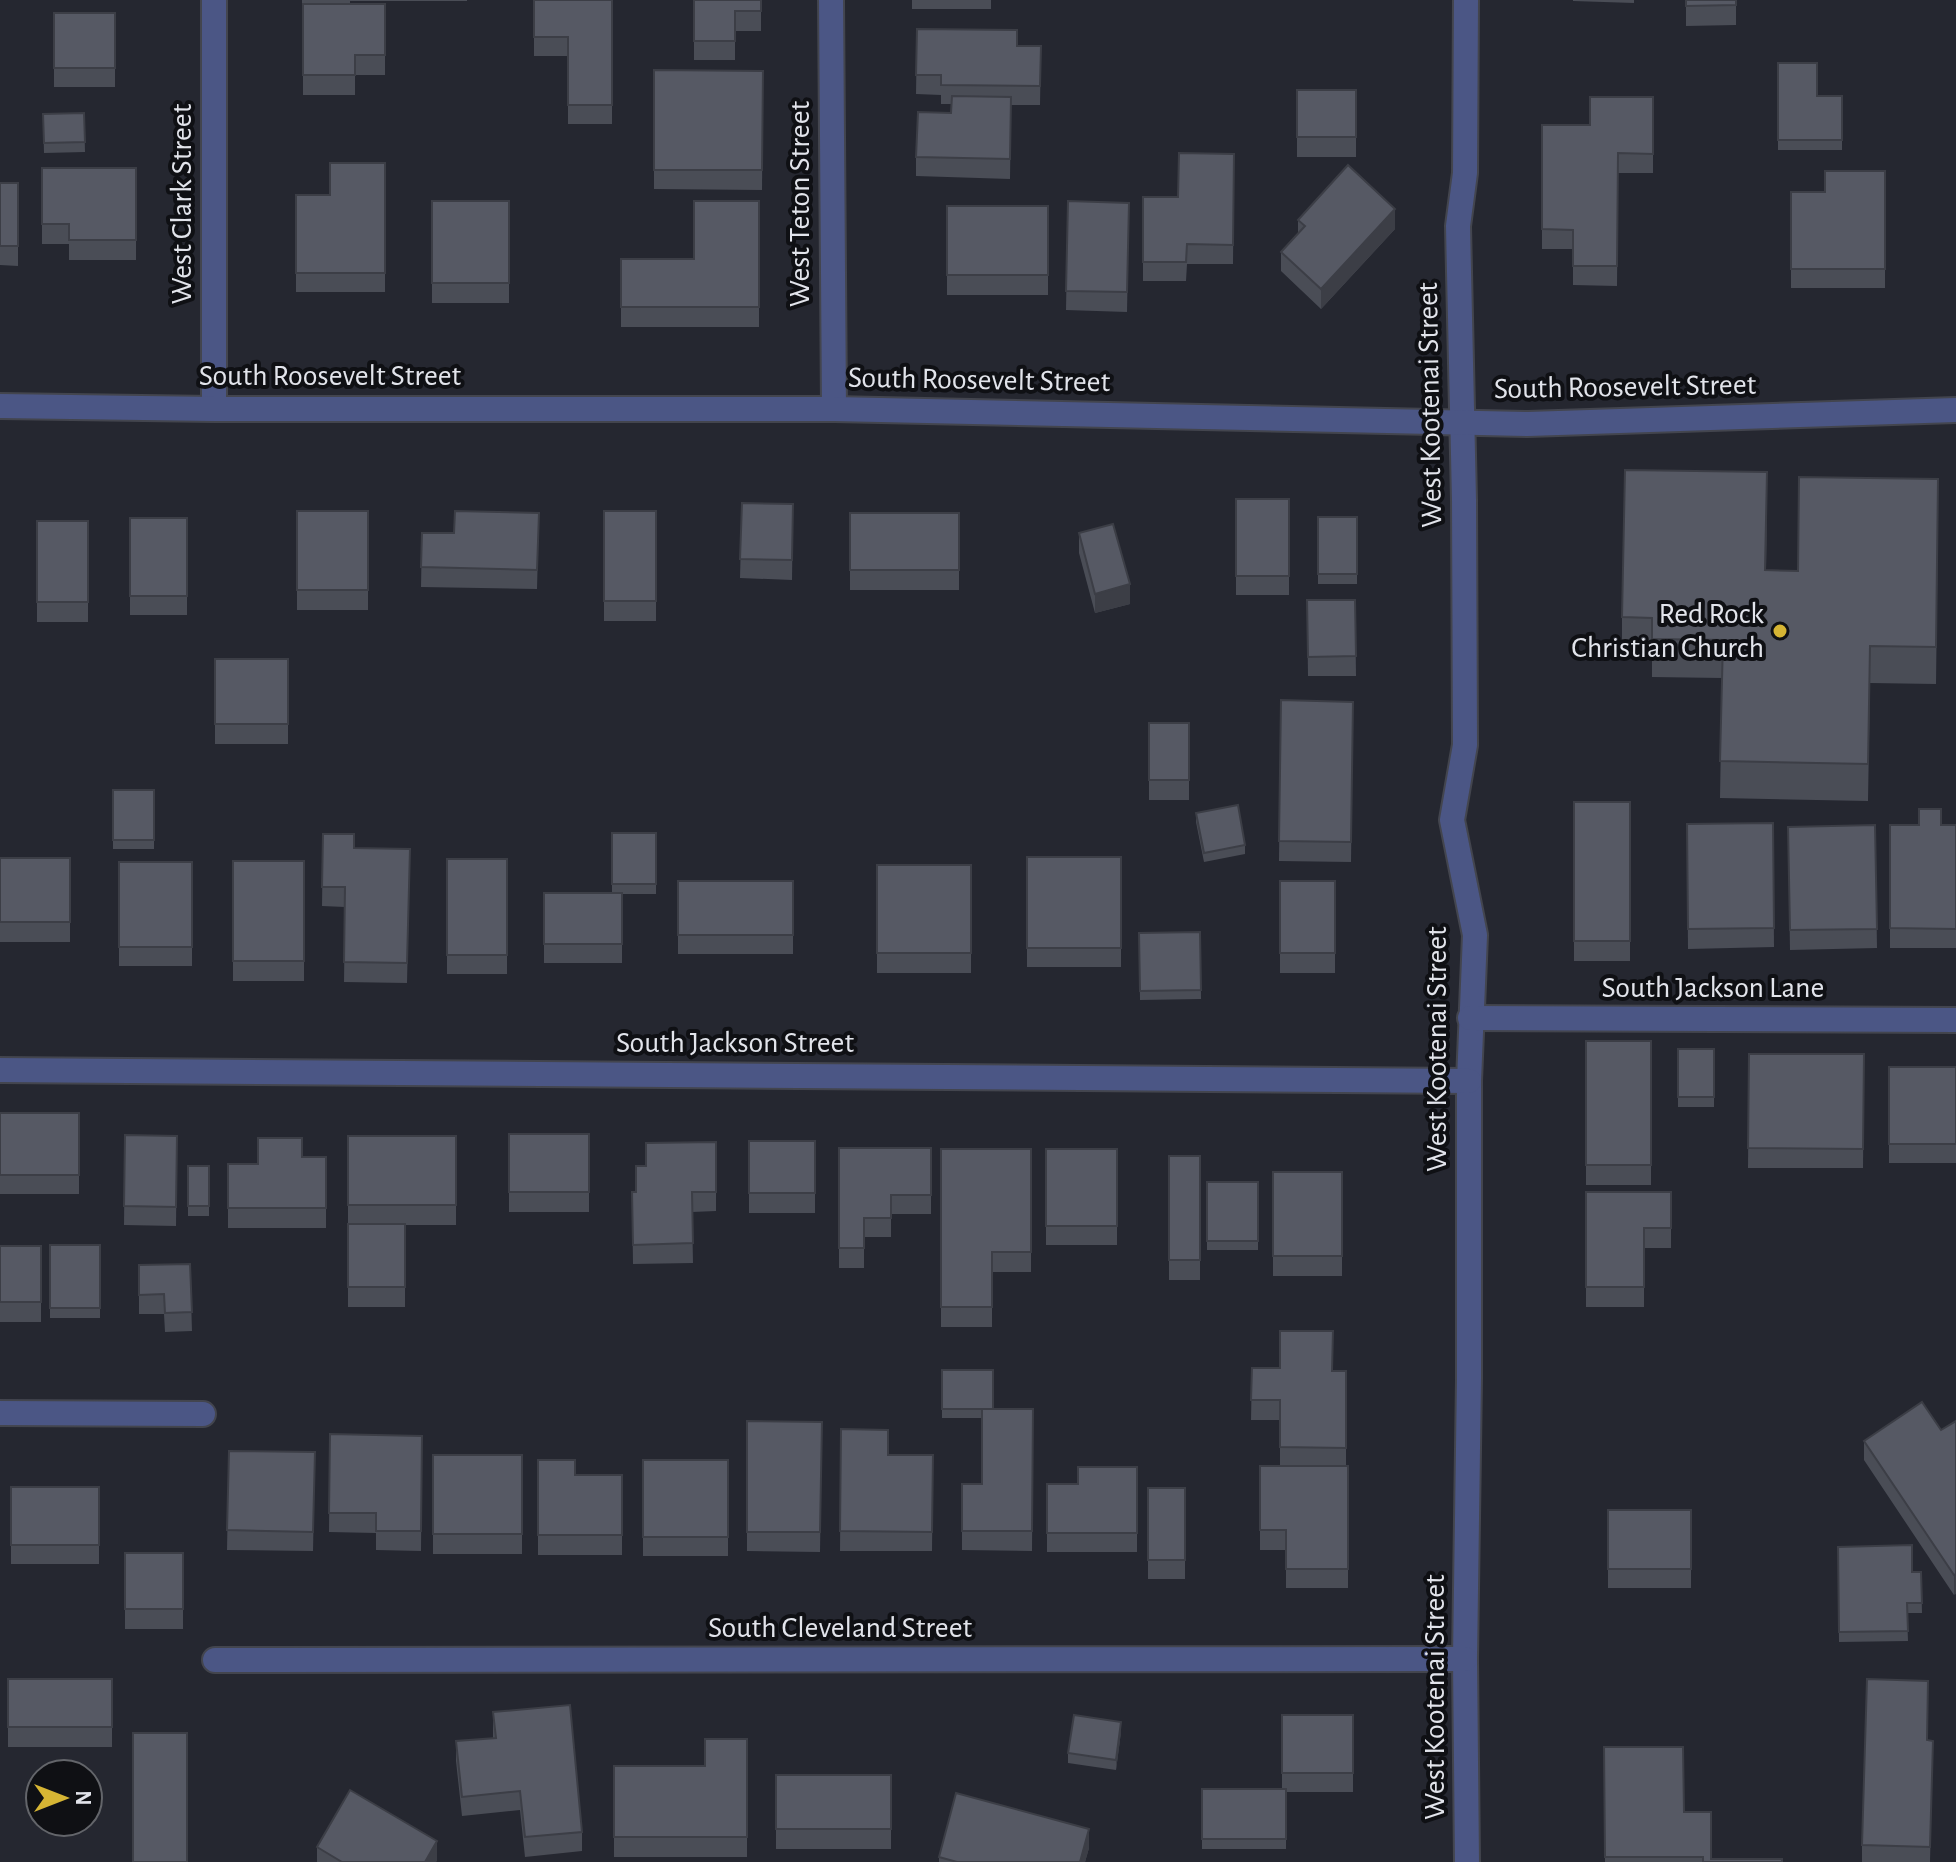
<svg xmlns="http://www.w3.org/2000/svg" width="1956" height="1862" font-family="'Alegreya Sans',sans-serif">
	<rect width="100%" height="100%" fill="#252730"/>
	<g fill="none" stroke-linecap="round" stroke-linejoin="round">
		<defs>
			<g id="minor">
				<path d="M214,0V409"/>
				<path d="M831,0L834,409"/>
				<path d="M1466,0L1465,173L1458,226L1464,500L1465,745L1452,820L1475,935L1469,1081V1379L1465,1659L1467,1862"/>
				<path d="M0,406L214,409H834L1528,424L1956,410"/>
				<path d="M1470,1018L1956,1020"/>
				<path d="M0,1070L1469,1081"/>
				<path d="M0,1413L203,1414"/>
				<path d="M215,1660L1465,1659"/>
			</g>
		</defs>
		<use href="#minor" stroke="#43454e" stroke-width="28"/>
		<use href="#minor" stroke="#4b5685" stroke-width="24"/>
	</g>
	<g fill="#4a4d56">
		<path d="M302,0H467V1H350V4H385V75H355V95H303V5H302Z"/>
		<path d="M534,0H612V124H568V56H534Z"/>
		<path d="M694,0H761V31H735V60H694Z"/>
		<rect x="912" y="0" width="79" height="9"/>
		<path d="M1573,0H1634V3L1573,1Z"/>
		<path d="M1686,0H1736V25L1686,26Z"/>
		<rect x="54" y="13" width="61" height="74"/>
		<path d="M917,29L1017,46H1041L1040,105H1011L1010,179L916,176V157L951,113V104H941V95L916,94Z"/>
		<path d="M1778,63L1817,96H1842V150H1778Z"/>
		<path d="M654,70L763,71L762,190L654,189Z"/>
		<rect x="1297" y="90" width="59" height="67"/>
		<path d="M1653,97V173H1618L1617,286L1573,285V249H1542V125H1590Z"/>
		<path d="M84,113L85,152L44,153L43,114Z"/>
		<path d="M1234,154L1233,264H1187L1186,281H1143V197H1178Z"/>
		<path d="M385,163V292H296V195H330Z"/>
		<path d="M42,168H136V260H69V244H42Z"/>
		<path d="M1885,171V288H1791V192H1825Z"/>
		<path d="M0,183H18V266L0,265Z"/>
		<rect x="432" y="201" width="77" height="102"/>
		<path d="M759,201V327H621V259H694Z"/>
		<path d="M1068,201L1129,203L1127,312L1066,310Z"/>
		<rect x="947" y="206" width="101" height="89"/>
		<path d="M1298,220L1395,229L1321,309L1281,271V252L1298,233Z"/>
		<rect x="1236" y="499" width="53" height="96"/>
		<path d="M742,503L793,504L792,580L740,578Z"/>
		<path d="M1767,510L1766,570L1798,571L1938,517L1936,684L1870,683L1868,801L1720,798L1722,678L1652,677V655H1622V617Z"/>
		<rect x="297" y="511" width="71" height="99"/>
		<rect x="604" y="511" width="52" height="110"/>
		<path d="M539,513L537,589L421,587L422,533H454Z"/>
		<rect x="850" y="513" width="109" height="77"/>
		<rect x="1318" y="517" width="39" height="67"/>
		<rect x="130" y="518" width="57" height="97"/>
		<rect x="37" y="521" width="51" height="101"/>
		<path d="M1079,533L1130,604L1095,613L1079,553Z"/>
		<path d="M1307,600H1355L1356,676H1308Z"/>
		<rect x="215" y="659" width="73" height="85"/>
		<path d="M1281,700L1353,702L1351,862L1279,861Z"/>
		<rect x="1149" y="723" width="40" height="77"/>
		<rect x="113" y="790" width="41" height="59"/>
		<rect x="1574" y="802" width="56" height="159"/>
		<path d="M1196,813L1245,845V854L1204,862L1196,822Z"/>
		<path d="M1773,823L1774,947L1688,949L1687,824Z"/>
		<path d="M1875,825L1877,948L1790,950L1788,827Z"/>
		<rect x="1890" y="825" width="66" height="123"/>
		<path d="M612,833H656V894H622V963H544V893H612Z"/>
		<path d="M323,834L354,848L410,849L407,983L344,982L345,907L322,906Z"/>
		<rect x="1027" y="857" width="94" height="110"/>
		<rect x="0" y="858" width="70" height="84"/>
		<rect x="447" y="859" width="60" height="115"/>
		<rect x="233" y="861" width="71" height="120"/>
		<rect x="119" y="862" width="73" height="104"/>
		<rect x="877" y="865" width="94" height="108"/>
		<rect x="678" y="881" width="115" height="73"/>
		<rect x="1280" y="881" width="55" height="92"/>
		<path d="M1200,932L1201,999L1140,1000L1139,933Z"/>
		<rect x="1586" y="1041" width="65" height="144"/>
		<rect x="1678" y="1049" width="36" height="58"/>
		<path d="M1749,1054H1864L1863,1168H1748Z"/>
		<rect x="1889" y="1067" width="67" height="96"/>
		<rect x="0" y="1113" width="79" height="81"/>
		<rect x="509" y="1134" width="80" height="78"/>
		<path d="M125,1135L177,1136L176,1226L124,1225Z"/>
		<path d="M348,1136H456V1225H405V1307H348Z"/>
		<rect x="749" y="1141" width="66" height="72"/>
		<path d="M716,1142V1211L692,1212L693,1263L633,1264L632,1192H636L646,1166Z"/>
		<path d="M839,1148H931V1214H891V1237H864V1268H839Z"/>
		<path d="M941,1149H1031V1272H992V1327H941Z"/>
		<rect x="1046" y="1149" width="71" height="96"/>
		<rect x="1169" y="1156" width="31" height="124"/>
		<path d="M302,1157H326V1228H228V1164H258Z"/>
		<rect x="188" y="1166" width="21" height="50"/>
		<rect x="1273" y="1172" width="69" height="104"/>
		<rect x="1207" y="1182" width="51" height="68"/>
		<path d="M1586,1192H1671V1248H1644V1307H1586Z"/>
		<rect x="50" y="1245" width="50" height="73"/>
		<rect x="0" y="1246" width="41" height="76"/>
		<path d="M190,1264L192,1331L165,1332L164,1314H139V1265Z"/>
		<path d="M1252,1368L1346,1371V1466H1348V1588H1286V1550H1260V1466H1280V1420H1251Z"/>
		<path d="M942,1370L993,1409H1033L1032,1551L962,1550V1484H982V1418H942Z"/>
		<path d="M747,1421L822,1422L820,1552L747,1551Z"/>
		<path d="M1956,1421L1954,1595L1864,1460V1441L1941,1430Z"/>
		<path d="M841,1429L888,1455H933L932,1551H840Z"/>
		<path d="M330,1434L422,1436L421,1551L376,1550V1533L329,1532Z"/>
		<path d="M229,1451L315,1452L313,1551L227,1550Z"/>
		<rect x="433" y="1455" width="89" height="99"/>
		<path d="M538,1460L575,1475H622V1555H538Z"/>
		<rect x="643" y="1460" width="85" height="96"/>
		<path d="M1137,1467V1552H1047V1484H1078Z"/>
		<rect x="11" y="1487" width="88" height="77"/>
		<rect x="1148" y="1488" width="37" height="91"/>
		<rect x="1608" y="1510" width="83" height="78"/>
		<path d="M1838,1547L1912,1572H1921L1922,1613H1907L1908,1641L1839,1642Z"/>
		<rect x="125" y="1553" width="58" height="76"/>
		<rect x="8" y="1679" width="104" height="68"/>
		<path d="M493,1712L582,1832V1851L525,1857L520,1810L462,1816L456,1761V1741L493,1738Z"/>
		<path d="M1282,1715H1353V1792H1286V1849H1202V1789H1282Z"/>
		<path d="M1121,1732L1116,1770L1068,1763V1753Z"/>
		<path d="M747,1739V1857H614V1766H705Z"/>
		<path d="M1933,1741L1930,1862H1862V1845Z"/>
		<path d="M1604,1747L1684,1812L1711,1859L1782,1862H1605Z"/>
		<rect x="776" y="1775" width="115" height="74"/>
		<path d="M317,1847L437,1860L436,1862H317Z"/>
		<path d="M1089,1848L1085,1862H939V1857Z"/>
	</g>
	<g fill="#3c3e46">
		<path d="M1395,209V229L1321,309V289Z"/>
		<path d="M1130,584V604L1095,613V594Z"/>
		<path d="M1956,1574V1594L1954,1595V1575Z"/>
		<path d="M1121,1722V1732L1116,1770V1760Z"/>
		<path d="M1089,1829V1848L1085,1862H1080Z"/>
		<path d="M437,1841V1860L436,1862H425Z"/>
	</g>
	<g fill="#565964" stroke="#3c3e46" stroke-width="2">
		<path d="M534,0H612V105H568V37H534Z"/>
		<path d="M694,0H761V11H735V41H694Z"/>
		<path d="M1686,0H1736V5L1686,6Z"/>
		<path d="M303,4H385V55H355V75H303Z"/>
		<rect x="54" y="13" width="61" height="55"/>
		<path d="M917,29L1017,30V46H1041L1040,86L941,85V75H916Z"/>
		<path d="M1778,63H1817V96H1842V140H1778Z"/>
		<path d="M654,70L763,71L762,170H654Z"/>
		<rect x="1297" y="90" width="59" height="47"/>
		<path d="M952,96L1011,97L1010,159L916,157L918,112L951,113Z"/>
		<path d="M1590,97H1653V154L1618,153L1617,266H1573V230L1542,229V125H1590Z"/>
		<path d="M84,113L85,142L44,143L43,114Z"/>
		<path d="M1179,153L1234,154L1233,245L1187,244L1186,262H1143V197H1178Z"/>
		<path d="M330,163H385V273H296V195H330Z"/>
		<path d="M1348,165L1395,209L1321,289L1281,252L1305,226L1298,220Z"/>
		<path d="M42,168H136V240H69V224H42Z"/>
		<path d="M1825,171H1885V269H1791V192H1825Z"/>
		<rect x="0" y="183" width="18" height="63"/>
		<rect x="432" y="201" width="77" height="82"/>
		<path d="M694,201H759V307H621V259H694Z"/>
		<path d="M1068,201L1129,203L1127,292L1066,291Z"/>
		<rect x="947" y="206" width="101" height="69"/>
		<path d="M1625,470L1767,472L1765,570L1798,571L1799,477L1938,479L1936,647L1870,646L1868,764L1720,761L1723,640L1652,639V618L1622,617Z"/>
		<rect x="1236" y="499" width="53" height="77"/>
		<path d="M742,503L793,504L792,560L740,559Z"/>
		<rect x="297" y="511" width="71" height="79"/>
		<path d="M455,511L539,513L537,570L421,567L422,533H454Z"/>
		<rect x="604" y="511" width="52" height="90"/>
		<rect x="850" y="513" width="109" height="57"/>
		<rect x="1318" y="517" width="39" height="57"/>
		<rect x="130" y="518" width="57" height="78"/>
		<rect x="37" y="521" width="51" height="81"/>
		<path d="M1113,524L1130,584L1095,594L1079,533Z"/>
		<path d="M1307,600H1355L1356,656L1308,657Z"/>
		<rect x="215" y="659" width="73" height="65"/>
		<path d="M1281,700L1353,702L1351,842L1279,841Z"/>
		<rect x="1149" y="723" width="40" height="57"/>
		<rect x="113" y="790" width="41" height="50"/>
		<rect x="1574" y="802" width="56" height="139"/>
		<path d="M1238,805L1245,845L1204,853L1196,813Z"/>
		<path d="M1919,809H1941V825H1956V929L1890,928V825H1919Z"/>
		<path d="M1773,823L1774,928L1688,929L1687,824Z"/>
		<path d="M1875,825L1877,929L1790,930L1788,827Z"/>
		<rect x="612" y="833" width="44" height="51"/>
		<path d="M323,834H354V848L410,849L407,963L344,962L345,887H322Z"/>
		<rect x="1027" y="857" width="94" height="91"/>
		<rect x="0" y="858" width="70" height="64"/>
		<rect x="447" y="859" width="60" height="96"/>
		<rect x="233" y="861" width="71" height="100"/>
		<rect x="119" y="862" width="73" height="85"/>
		<rect x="877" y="865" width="94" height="88"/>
		<rect x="678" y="881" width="115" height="54"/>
		<rect x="1280" y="881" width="55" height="72"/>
		<rect x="544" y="893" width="78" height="51"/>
		<path d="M1200,932L1201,990L1140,991L1139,933Z"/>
		<rect x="1586" y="1041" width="65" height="124"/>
		<rect x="1678" y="1049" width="36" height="48"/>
		<path d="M1749,1054H1864L1863,1149L1748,1148Z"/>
		<rect x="1889" y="1067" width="67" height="77"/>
		<rect x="0" y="1113" width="79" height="62"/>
		<rect x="509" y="1134" width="80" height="58"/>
		<path d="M125,1135L177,1136L176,1207L124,1206Z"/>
		<rect x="348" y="1136" width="108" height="69"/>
		<path d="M258,1138H302V1157H326V1208H228V1164H258Z"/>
		<rect x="749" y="1141" width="66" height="52"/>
		<path d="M716,1142V1192H692L693,1243L633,1245L632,1192H636V1166H646V1143Z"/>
		<path d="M839,1148H931V1195H891V1218H864V1248H839Z"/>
		<path d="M941,1149H1031V1252H992V1307H941Z"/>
		<rect x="1046" y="1149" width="71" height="77"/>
		<rect x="1169" y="1156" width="31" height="104"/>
		<rect x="188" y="1166" width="21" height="40"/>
		<rect x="1273" y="1172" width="69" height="84"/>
		<rect x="1207" y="1182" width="51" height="59"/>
		<path d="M1586,1192H1671V1228H1644V1287H1586Z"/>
		<rect x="348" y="1224" width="57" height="63"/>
		<rect x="50" y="1245" width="50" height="63"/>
		<rect x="0" y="1246" width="41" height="56"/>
		<path d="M190,1264L192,1312L165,1313L164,1294L139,1295V1265Z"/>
		<path d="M1280,1331H1333L1332,1371H1346V1448L1280,1447V1400H1251L1252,1368H1280Z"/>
		<rect x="942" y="1370" width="51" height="39"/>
		<path d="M1922,1402L1941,1430L1956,1421V1574L1954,1575L1864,1441Z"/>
		<path d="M982,1409H1033L1032,1531H962V1484H982Z"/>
		<path d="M747,1421L822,1422L820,1532H747Z"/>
		<path d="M841,1429L888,1430V1455H933L932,1532L840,1531Z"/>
		<path d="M330,1434L422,1436L421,1531H376V1513H329Z"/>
		<path d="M229,1451L315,1452L313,1532L227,1530Z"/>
		<rect x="433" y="1455" width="89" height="79"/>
		<path d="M538,1460H575V1475H622V1535H538Z"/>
		<rect x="643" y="1460" width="85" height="77"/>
		<path d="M1260,1466H1348V1569H1286V1530H1260Z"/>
		<path d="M1078,1467H1137V1533H1047V1484H1078Z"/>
		<rect x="11" y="1487" width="88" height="58"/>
		<rect x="1148" y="1488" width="37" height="72"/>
		<rect x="1608" y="1510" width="83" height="59"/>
		<path d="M1912,1545V1572H1921L1922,1603H1907L1908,1631L1839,1632L1838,1547Z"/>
		<rect x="125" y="1553" width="58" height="56"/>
		<rect x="8" y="1679" width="104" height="48"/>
		<path d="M1867,1679L1928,1681L1927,1740L1933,1741L1930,1847L1862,1845Z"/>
		<path d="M570,1705L582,1832L525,1837L520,1791L462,1797L456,1741L496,1738L493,1712Z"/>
		<path d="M1074,1715L1121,1722L1116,1760L1068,1753Z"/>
		<rect x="1282" y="1715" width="71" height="58"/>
		<rect x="133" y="1733" width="54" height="129"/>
		<path d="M705,1739H747V1837H614V1766H705Z"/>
		<path d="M1604,1747H1683L1684,1812H1711V1859H1782V1862H1703V1857H1605Z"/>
		<rect x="776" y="1775" width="115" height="54"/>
		<rect x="1202" y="1789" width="84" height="50"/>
		<path d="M350,1790L437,1841L425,1862H342L317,1847Z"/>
		<path d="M956,1793L1089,1829L1080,1862H957L939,1857Z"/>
	</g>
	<circle fill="#d6b534" stroke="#0f1014" stroke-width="3" cx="1780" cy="631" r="8"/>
	<g text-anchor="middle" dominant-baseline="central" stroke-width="8" stroke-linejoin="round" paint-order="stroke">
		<g font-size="30" fill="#e2e4eb" stroke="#0f1014">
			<text transform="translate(182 204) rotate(-90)">West Clark Street</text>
			<text transform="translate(800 204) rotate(-90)">West Teton Street</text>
			<text x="330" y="376">South Roosevelt Street</text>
			<text transform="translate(979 380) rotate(1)">South Roosevelt Street</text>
			<text transform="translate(1625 387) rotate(-1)">South Roosevelt Street</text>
			<text transform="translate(1430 405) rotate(-91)">West Kootenai Street</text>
			<text x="1713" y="988">South Jackson Lane</text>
			<text x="735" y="1043">South Jackson Street</text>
			<text transform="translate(1437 1049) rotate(-90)">West Kootenai Street</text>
			<text x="840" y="1628">South Cleveland Street</text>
			<text transform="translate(1435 1697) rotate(-90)">West Kootenai Street</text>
		</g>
		<g font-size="30" fill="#e2e4eb" stroke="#0f1014" text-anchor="end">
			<text x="1764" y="614">Red Rock<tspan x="1764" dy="34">Christian Church</tspan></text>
		</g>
	</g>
	<g transform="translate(64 1798) rotate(90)"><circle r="38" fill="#0f1014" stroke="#63656a" stroke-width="2"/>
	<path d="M0-6L14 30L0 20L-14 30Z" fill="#d6b534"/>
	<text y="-12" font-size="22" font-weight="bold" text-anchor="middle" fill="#e2e4eb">N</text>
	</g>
</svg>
